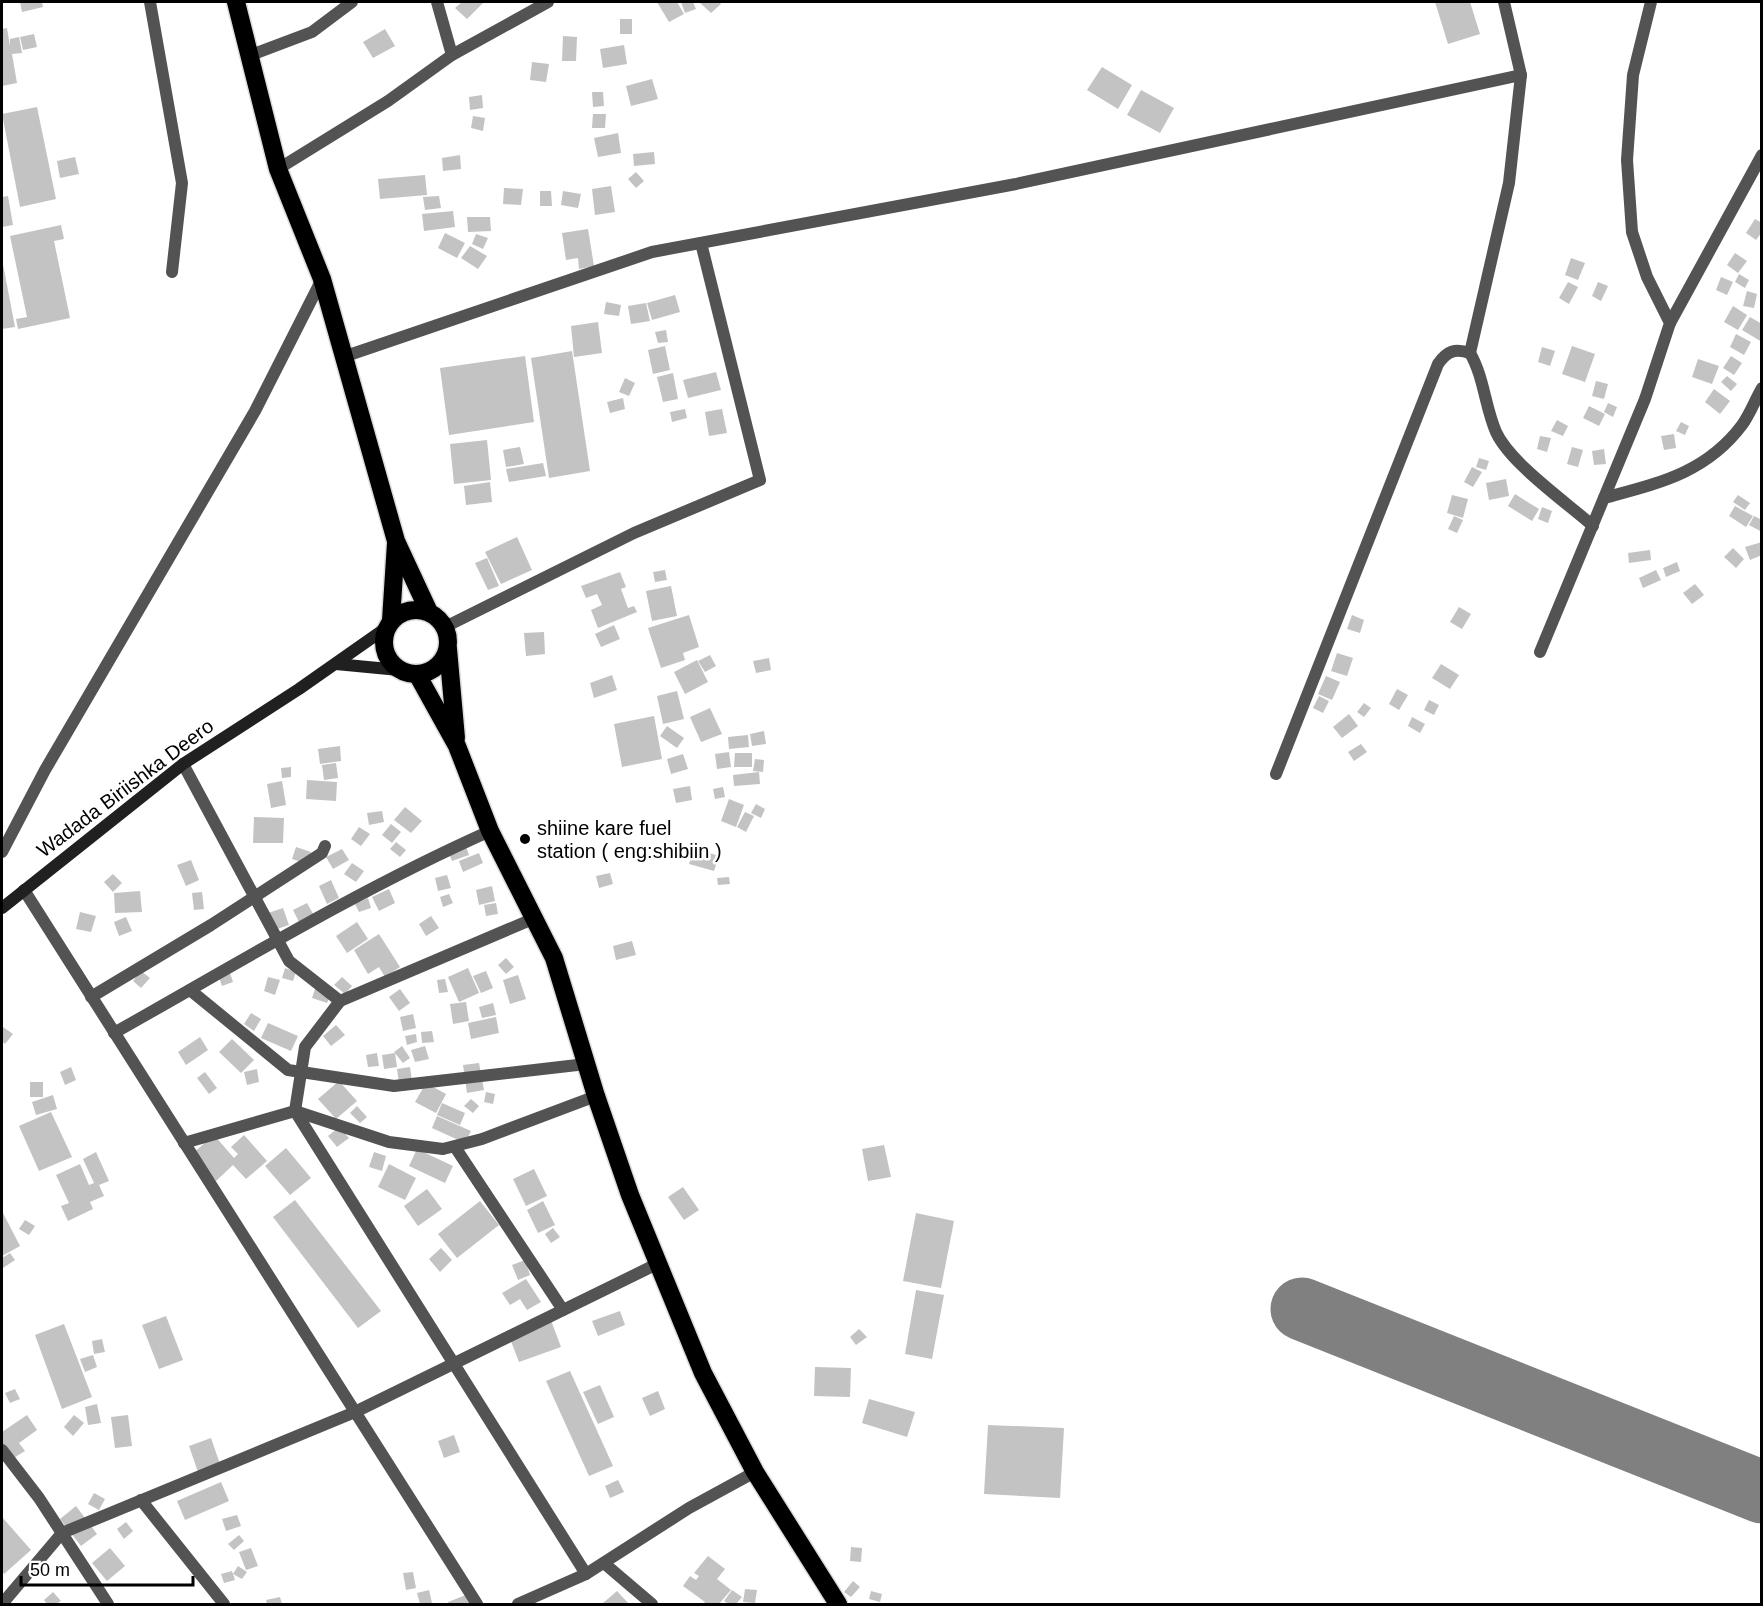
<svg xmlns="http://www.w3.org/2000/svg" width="1763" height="1606" font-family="Helvetica,sans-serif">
	<rect width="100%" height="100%" fill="#fff"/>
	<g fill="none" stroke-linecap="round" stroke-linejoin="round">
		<path stroke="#808080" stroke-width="63" d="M1302,1309L1762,1492"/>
	</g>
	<g fill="#c3c3c3">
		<path d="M20,2H42L43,7L22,12Z"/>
		<path d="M462,2H484L467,19L455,8Z"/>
		<path d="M657,2H677L684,14L669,22Z"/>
		<path d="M681,2H693L696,9L685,13Z"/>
		<path d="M699,2H719L721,4L711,13Z"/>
		<path d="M1435,2H1470L1480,34L1448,44Z"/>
		<rect x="620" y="19" width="12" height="15"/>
		<path d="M7,28L10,46V39L19,37L22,53L12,54L17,83L2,86V29Z"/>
		<path d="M385,29L395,46L373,58L363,42Z"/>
		<path d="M34,34L37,47L23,50L20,37Z"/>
		<path d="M563,36L577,37L576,61H562Z"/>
		<path d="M624,45L627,64L603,68L600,49Z"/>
		<path d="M532,62L549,64L546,82L530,80Z"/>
		<path d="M1102,67L1132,85L1118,109L1087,90Z"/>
		<path d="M652,79L658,99L631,106L626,86Z"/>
		<path d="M1141,90L1174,108L1160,133L1127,115Z"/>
		<path d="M592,92H603L604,106L593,107Z"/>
		<path d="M482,95L483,108L470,110L469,97Z"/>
		<path d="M37,107L56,199L20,207L2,114Z"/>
		<path d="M593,114H606L605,128H592Z"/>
		<path d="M473,116L485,118L483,131L471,128Z"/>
		<path d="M618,133L621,153L598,157L594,138Z"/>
		<path d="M654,152L655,164L634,166L633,154Z"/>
		<path d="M460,155L461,169L443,171L442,158Z"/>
		<path d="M75,157L79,174L60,178L57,161Z"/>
		<path d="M636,172L644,181L636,188L628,179Z"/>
		<path d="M425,175L427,195L380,199L378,179Z"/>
		<path d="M611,186L615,212L595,215L592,189Z"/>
		<path d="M504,188L523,189L521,205L503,204Z"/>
		<path d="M540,191H551L552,206H540Z"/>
		<path d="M563,191L581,194L578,208L561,205Z"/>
		<path d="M8,196L13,225L2,227V197Z"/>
		<path d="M439,196L441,208L425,210L423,197Z"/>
		<path d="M453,211L455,227L424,231L422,214Z"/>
		<path d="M467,217H490L491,231L468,232Z"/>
		<path d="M1755,219L1762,223V232L1756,240L1746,233Z"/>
		<path d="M61,225L64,239L54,241L70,318L18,329L16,319L27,317L10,236Z"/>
		<path d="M588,229L594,266L579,269L578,258L566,260L562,233Z"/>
		<path d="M445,233L465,243L457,258L438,248Z"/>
		<path d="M476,234L488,238L483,249L472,244Z"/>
		<path d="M470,246L487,256L478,269L461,258Z"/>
		<path d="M1735,253L1747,261L1738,273L1727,265Z"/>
		<path d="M1571,258L1585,263L1578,280L1565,275Z"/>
		<path d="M2,259L15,327L2,329Z"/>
		<path d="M1739,274L1749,280L1745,288L1735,282Z"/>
		<path d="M1721,277L1733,282L1727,295L1716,290Z"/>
		<path d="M1568,282L1578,287L1569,304L1559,298Z"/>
		<path d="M1598,282L1608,286L1601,301L1592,296Z"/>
		<path d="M1747,291L1757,294L1754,308L1743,306Z"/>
		<path d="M675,295L680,312L652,320L647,303Z"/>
		<path d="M606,302L621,305L619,316L604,314Z"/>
		<path d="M646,303L650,321L631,324L628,306Z"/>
		<path d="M1733,306L1747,315L1738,330L1724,322Z"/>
		<path d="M1750,317L1762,324V342L1742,330Z"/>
		<path d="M598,322L602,353L574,357L571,326Z"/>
		<path d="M666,330L668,342L658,343L655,332Z"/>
		<path d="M1736,334L1751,342L1744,355L1730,347Z"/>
		<path d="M665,346L670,370L653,374L648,350Z"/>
		<path d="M1572,346L1595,354L1585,382L1562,374Z"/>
		<path d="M1542,347L1555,351L1550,366L1538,362Z"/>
		<path d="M572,351L590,471L549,478L531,358Z"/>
		<path d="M525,356L534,422L449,435L440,368Z"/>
		<path d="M1731,356L1742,363L1734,375L1723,368Z"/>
		<path d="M1698,359L1719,366L1712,384L1692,377Z"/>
		<path d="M716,372L721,390L688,398L683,380Z"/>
		<path d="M673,373L678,399L663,402L657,377Z"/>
		<path d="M1727,376L1737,384L1731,391L1721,382Z"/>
		<path d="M625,378L635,383L629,396L619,392Z"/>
		<path d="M1596,381L1608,384L1604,399L1592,396Z"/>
		<path d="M1714,389L1730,401L1720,414L1705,402Z"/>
		<path d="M623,398L625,409L610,413L607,402Z"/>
		<path d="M1608,403L1617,407L1613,417L1604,412Z"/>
		<path d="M1589,406L1605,414L1599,426L1583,418Z"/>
		<path d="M685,409L687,418L672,422L670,412Z"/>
		<path d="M722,409L727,433L709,436L705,412Z"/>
		<path d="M1557,420L1568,426L1563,436L1551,431Z"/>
		<path d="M1681,422L1689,426L1685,435L1676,431Z"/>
		<path d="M1674,434L1676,448L1664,450L1661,436Z"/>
		<path d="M1540,436L1551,438L1547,452L1537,449Z"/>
		<path d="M487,440L491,480L454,484L450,444Z"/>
		<path d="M520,447L524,464L506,467L503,450Z"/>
		<path d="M1572,447L1583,450L1578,467L1567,464Z"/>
		<path d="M1604,449L1606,464L1594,465L1592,451Z"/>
		<path d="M1479,458L1489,461L1486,470L1476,467Z"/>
		<path d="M543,463L546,476L509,482L506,469Z"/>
		<path d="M1472,467L1482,472L1473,487L1464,482Z"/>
		<path d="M1506,479L1509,496L1489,500L1486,483Z"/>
		<path d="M490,482L492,502L466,505L464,486Z"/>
		<path d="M1515,494L1539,509L1532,521L1508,506Z"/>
		<path d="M1452,495L1468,499L1463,518L1447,513Z"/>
		<path d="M1738,495L1750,503L1745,510L1733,502Z"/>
		<path d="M1735,506L1753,516L1746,527L1729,516Z"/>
		<path d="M1542,507L1552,511L1548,523L1538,519Z"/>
		<path d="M1454,516L1463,520L1457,533L1448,529Z"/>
		<path d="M1754,516L1762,520V532L1749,525Z"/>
		<path d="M517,537L532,570L501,584L485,552Z"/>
		<path d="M1762,542V555L1750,560L1745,547Z"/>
		<path d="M1733,548L1744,559L1736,568L1724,557Z"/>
		<path d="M1650,550L1651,560L1629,563L1628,553Z"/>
		<path d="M487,558L499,586L488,590L475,563Z"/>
		<path d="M1677,562L1680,571L1666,577L1663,568Z"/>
		<path d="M665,570L667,580L655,582L653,572Z"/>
		<path d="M1656,570L1661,580L1643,588L1639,578Z"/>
		<path d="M620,572L626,587L621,589L628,608L634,606L637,612L598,628L591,610L602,605L597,594L586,598L581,586Z"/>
		<path d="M1695,584L1704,595L1692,604L1683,593Z"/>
		<path d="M671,586L677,616L652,621L646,591Z"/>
		<path d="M1459,607L1471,614L1462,629L1450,622Z"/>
		<path d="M689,615L699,647L683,653L685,660L661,668L648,628Z"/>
		<path d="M1352,615L1364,620L1360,633L1347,629Z"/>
		<path d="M614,625L620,639L601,647L595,634Z"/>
		<path d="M544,632L545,654L526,656L524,633Z"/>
		<path d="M1337,653L1353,658L1347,676L1331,671Z"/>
		<path d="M710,655L716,666L705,672L698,661Z"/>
		<path d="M769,658L771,670L756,673L753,661Z"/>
		<path d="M697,660L708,682L685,694L674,672Z"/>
		<path d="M1441,664L1459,675L1450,689L1432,678Z"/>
		<path d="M612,675L617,690L594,698L590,683Z"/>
		<path d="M1326,676L1340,682L1332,700L1318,694Z"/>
		<path d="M1397,689L1408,695L1399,710L1389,704Z"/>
		<path d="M677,691L684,719L663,724L657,696Z"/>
		<path d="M1319,696L1329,701L1323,713L1313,708Z"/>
		<path d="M1429,700L1439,705L1434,715L1424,710Z"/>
		<path d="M1364,703L1371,708L1364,717L1357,712Z"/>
		<path d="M710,708L722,734L701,742L690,717Z"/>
		<path d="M1349,714L1358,726L1342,738L1333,727Z"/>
		<path d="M654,716L662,759L622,767L614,724Z"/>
		<path d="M1412,717L1425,724L1420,733L1408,726Z"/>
		<path d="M667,726L684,738L677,748L660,736Z"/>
		<path d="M764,731L766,744L752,746L750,734Z"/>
		<path d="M748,735L749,747L729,749L728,737Z"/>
		<path d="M1361,744L1367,752L1354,761L1348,752Z"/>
		<path d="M340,746L341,761L320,764L318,749Z"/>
		<path d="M729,752L731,767L717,769L715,754Z"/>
		<path d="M735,753H752V767H734Z"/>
		<path d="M683,754L688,769L671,774L667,759Z"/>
		<path d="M755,759L764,760L763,772L753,771Z"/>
		<path d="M336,763L338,778L324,780L322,765Z"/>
		<path d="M291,767V777L282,778L281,768Z"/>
		<path d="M759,772L760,784L734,786L733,775Z"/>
		<path d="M307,780L337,782L336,801L306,799Z"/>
		<path d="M282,781L286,805L271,808L267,784Z"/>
		<path d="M690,786L692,800L676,803L673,789Z"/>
		<path d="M723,787L725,797L715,799L713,789Z"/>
		<path d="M729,799L744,805L736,827L721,821Z"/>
		<path d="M756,804L765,809L761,818L751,813Z"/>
		<path d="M405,807L422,821L411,833L394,820Z"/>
		<path d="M382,811L384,822L369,825L367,813Z"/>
		<path d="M745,812L754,816L746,832L737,827Z"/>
		<path d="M254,817L284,818L283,843H253Z"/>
		<path d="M391,824L401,832L392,843L382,835Z"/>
		<path d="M359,827L370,834L361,846L351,839Z"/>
		<path d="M464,841L469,855L452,861L447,848Z"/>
		<path d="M396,842L406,850L400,857L390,849Z"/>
		<path d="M296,847L311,852L307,864L292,859Z"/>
		<path d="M694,848L719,856L714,871L689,864Z"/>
		<path d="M342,849L349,860L333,869L326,857Z"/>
		<path d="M479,853L483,863L463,872L459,861Z"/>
		<path d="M191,860L199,880L186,886L177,865Z"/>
		<path d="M352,863L364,871L356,882L344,874Z"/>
		<path d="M610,873L613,884L599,888L596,876Z"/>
		<path d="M113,874L122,883L113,892L104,882Z"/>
		<path d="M447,875L451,888L438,891L435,878Z"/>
		<path d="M729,877L730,884L718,885L717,878Z"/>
		<path d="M331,880L339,898L327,904L319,886Z"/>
		<path d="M492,886L495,901L479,905L476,890Z"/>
		<path d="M389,889L395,903L379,911L372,897Z"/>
		<path d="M140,891L142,912L115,913L114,893Z"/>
		<path d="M202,892L204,909L194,910L192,893Z"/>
		<path d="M449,894L453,903L443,907L440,897Z"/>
		<path d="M368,898L371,908L359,912L355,904Z"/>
		<path d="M307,903L316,919L301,926L293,910Z"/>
		<path d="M496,903L498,914L486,916L484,905Z"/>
		<path d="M283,908L289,925L271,931L265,914Z"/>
		<path d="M80,912L96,916L91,932L76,929Z"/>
		<path d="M431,916L439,928L426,936L419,924Z"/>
		<path d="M126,917L132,931L119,936L114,922Z"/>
		<path d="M357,922L368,939L347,953L336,936Z"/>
		<path d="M379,934L400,967L385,977L379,967L368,974L354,950Z"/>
		<path d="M632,941L636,955L616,960L613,946Z"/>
		<path d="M506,958L514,967L506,974L498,965Z"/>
		<path d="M285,968L296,972L293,981L282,978Z"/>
		<path d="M468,968L479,993L459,1002L448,977Z"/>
		<path d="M229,970L233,982L222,986L218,974Z"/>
		<path d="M141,971L150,978L141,988L133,981Z"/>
		<path d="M486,971L493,988L481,993L473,976Z"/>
		<path d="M518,975L526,999L510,1004L503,980Z"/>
		<path d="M268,977L280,980L275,995L264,991Z"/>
		<path d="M342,977L352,986L345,994L334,985Z"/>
		<path d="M445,979L448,992L439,993L437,980Z"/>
		<path d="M317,983L333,989L327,1003L312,998Z"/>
		<path d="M400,989L410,1003L399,1011L389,997Z"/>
		<path d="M466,1002L469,1021L453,1024L450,1004Z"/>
		<path d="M493,1003L496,1015L482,1018L479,1007Z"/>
		<path d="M251,1013L261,1019L254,1031L244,1024Z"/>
		<path d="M413,1014L416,1028L403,1031L400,1017Z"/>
		<path d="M496,1017L499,1033L471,1039L468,1023Z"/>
		<path d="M268,1023L298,1036L291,1051L261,1038Z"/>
		<path d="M336,1025L345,1035L331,1046L323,1036Z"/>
		<path d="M3,1027L13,1034L5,1044L2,1041Z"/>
		<path d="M432,1031L434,1042L422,1043L421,1032Z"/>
		<path d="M416,1034L417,1042L407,1045L405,1036Z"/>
		<path d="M200,1037L208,1050L186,1065L178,1052Z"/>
		<path d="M232,1039L254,1060L241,1073L219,1052Z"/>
		<path d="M402,1046L410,1058L403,1063L394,1052Z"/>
		<path d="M425,1046L429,1059L415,1062L411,1050Z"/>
		<path d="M377,1053L379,1066L368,1067L366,1055Z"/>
		<path d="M395,1053L397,1067L384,1069L382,1055Z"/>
		<path d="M479,1063L484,1090L467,1093L463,1065Z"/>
		<path d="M71,1067L76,1080L65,1085L60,1072Z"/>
		<path d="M410,1067L412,1081L399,1083L397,1069Z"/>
		<path d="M257,1069L259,1082L247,1085L244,1072Z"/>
		<path d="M205,1072L217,1088L209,1094L197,1078Z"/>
		<path d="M339,1081L357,1101L336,1119L318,1099Z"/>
		<rect x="30" y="1082" width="13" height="15"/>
		<path d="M426,1083L446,1094L436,1113L415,1102Z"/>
		<path d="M486,1092L495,1094L493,1104L484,1102Z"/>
		<path d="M53,1095L57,1109L36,1115L32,1102Z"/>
		<path d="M471,1099L479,1106L473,1113L464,1106Z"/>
		<path d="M442,1103L465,1113L460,1125L437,1115Z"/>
		<path d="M357,1106L367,1117L360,1123L350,1113Z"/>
		<path d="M51,1112L72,1157L39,1171L19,1126Z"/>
		<path d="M437,1116L471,1131L465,1143L432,1128Z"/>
		<path d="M339,1127L349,1138L337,1147L328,1136Z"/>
		<path d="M214,1135L234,1158L238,1154L231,1147L244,1135L267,1161L246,1179L233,1165L216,1181L192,1154Z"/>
		<path d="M884,1145L891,1177L868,1181L862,1149Z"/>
		<path d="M286,1148L311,1178L290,1195L265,1166Z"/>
		<path d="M417,1149L453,1166L445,1183L409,1166Z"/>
		<path d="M96,1152L109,1181L99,1185L104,1196L90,1202L93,1209L68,1221L61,1206L69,1203L56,1175L80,1164L89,1185L94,1183L83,1159Z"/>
		<path d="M374,1152L386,1156L382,1171L369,1167Z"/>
		<path d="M389,1164L416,1178L405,1200L378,1187Z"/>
		<path d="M534,1169L547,1196L526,1206L513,1179Z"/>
		<path d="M683,1187L699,1210L684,1220L668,1197Z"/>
		<path d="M427,1189L442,1209L418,1226L404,1206Z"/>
		<path d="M295,1200L381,1311L358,1328L273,1217Z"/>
		<path d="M480,1201L499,1225L457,1258L438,1234Z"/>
		<path d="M543,1201L555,1225L538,1233L527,1210Z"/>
		<path d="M3,1213L20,1246L2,1256V1214Z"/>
		<path d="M916,1213L954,1221L941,1288L903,1281Z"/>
		<path d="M25,1220L35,1226L29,1235L19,1229Z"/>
		<path d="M553,1228L560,1237L551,1243L545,1234Z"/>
		<path d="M441,1248L452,1260L440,1272L429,1259Z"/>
		<path d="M10,1253L15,1260L3,1268L2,1258Z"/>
		<path d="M525,1260L530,1275L518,1280L512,1265Z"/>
		<path d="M526,1279L541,1302L527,1310L520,1299L510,1305L502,1293Z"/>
		<path d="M916,1290L944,1295L932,1359L905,1354Z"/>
		<path d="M620,1311L625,1325L598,1336L592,1321Z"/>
		<path d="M549,1315L561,1347L519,1362L507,1331Z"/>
		<path d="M166,1316L183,1360L159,1369L142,1325Z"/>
		<path d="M64,1324L92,1397L62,1409L35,1335Z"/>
		<path d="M859,1329L867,1337L856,1345L850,1337Z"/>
		<path d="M102,1339L105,1352L94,1354L92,1341Z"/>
		<path d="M93,1355L97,1367L85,1372L80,1359Z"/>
		<path d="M815,1367L851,1368L850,1397L814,1396Z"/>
		<path d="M570,1371L613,1466L589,1476L546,1381Z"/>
		<path d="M600,1385L614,1417L598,1424L583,1392Z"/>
		<path d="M15,1389L20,1399L10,1403L5,1393Z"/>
		<path d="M658,1391L665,1409L650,1416L642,1398Z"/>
		<path d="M869,1399L915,1412L907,1437L862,1423Z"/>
		<path d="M97,1404L101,1423L88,1425L85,1407Z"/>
		<path d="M27,1415L37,1430L19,1443L25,1451L12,1459L2,1443V1432Z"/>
		<path d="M74,1415L84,1423L73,1436L64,1427Z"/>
		<path d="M128,1415L132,1446L115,1448L111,1417Z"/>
		<path d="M988,1425L1064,1428L1060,1498L984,1494Z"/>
		<path d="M454,1435L460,1452L444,1458L438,1441Z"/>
		<path d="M211,1438L221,1467L199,1475L189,1446Z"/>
		<path d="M618,1480L624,1492L610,1498L605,1486Z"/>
		<path d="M221,1482L229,1501L185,1520L177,1501Z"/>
		<path d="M94,1493L105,1499L99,1510L88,1504Z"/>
		<path d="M76,1506L97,1534L81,1546L60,1519Z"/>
		<path d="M237,1515L241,1526L226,1531L222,1519Z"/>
		<path d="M2,1517L31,1550L4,1574L2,1571Z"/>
		<path d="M126,1522L133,1531L124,1539L117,1529Z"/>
		<path d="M239,1535L244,1541L234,1550L228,1544Z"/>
		<path d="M851,1547L862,1548L861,1562L850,1561Z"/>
		<path d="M110,1548L125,1566L107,1581L92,1563Z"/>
		<path d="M251,1548L258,1566L246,1570L239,1552Z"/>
		<path d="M708,1556L725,1569L717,1579L731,1590L719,1604H703L705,1602L683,1586L690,1576L696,1580L699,1576L694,1573Z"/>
		<path d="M238,1566L247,1572L242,1579L233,1574Z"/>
		<path d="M232,1571L235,1580L224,1583L221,1574Z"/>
		<path d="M413,1572L416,1588L406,1590L403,1573Z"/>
		<path d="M853,1581L860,1587L851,1597L844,1592Z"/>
		<path d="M745,1589L757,1590L755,1603L743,1602Z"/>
		<path d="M429,1590L432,1603L420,1604L417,1593Z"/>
		<path d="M732,1590L742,1597L736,1604H729L724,1601Z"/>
		<path d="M617,1591L629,1604H604L603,1603Z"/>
		<path d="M871,1591L882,1594L880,1602L869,1599Z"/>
		<path d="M53,1592L61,1601L56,1604H47L44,1600Z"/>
		<path d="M471,1593L475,1604H449L448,1602Z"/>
		<path d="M280,1597L282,1604H267L266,1600Z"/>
	</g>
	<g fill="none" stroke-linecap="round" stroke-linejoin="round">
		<defs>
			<g id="highway">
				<path d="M236,2L278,169L322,279L396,541L429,612"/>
				<circle cx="416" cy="642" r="32"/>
				<path d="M391,620L396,543"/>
				<path d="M448,649L456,738"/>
				<path d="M417,674L457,746L490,831L554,958L596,1096L630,1195L703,1373L755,1472L838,1604"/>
			</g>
		</defs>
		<use href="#highway" stroke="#dbdbdb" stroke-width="21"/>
		<g stroke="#535353" stroke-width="12">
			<path d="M150,2L182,183L172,272"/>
			<path d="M437,2L452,55"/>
			<path d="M251,55L312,32L352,2"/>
			<path d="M278,169L388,101L452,55L548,2"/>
			<path d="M1670,323L1762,155"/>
			<path d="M1470,353L1509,183L1521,75L1504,2"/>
			<path d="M343,357L652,252L1016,184L1521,75"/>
			<path d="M1604,498C1659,483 1706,473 1742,425C1750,414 1755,400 1762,388"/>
			<path d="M445,627L634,533L760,480L701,243"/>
			<path d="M1540,652L1645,399L1670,323L1647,277L1632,232L1627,160L1633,75L1651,2"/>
			<path d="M183,764L289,961L340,1001L305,1047L295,1111L586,1574"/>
			<path d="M1276,774L1438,364C1447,351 1455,348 1470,353C1484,377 1485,407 1496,432C1510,463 1566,502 1593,526"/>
			<path d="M2,852L45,770L255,411L322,279"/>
			<path d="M24,890L477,1604"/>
			<path d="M190,990L288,1070L394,1086L586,1064"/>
			<path d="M91,997L211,925L322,853L325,846"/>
			<path d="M340,1001L535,918"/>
			<path d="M114,1033C238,963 360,889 490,831"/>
			<path d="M184,1143L295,1111L389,1142L443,1149L482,1139L596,1096"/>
			<path d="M455,1147L563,1310"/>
			<path d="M2,1450L39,1498L108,1604"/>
			<path d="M141,1500L224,1604"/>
			<path d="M605,1564L652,1604"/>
			<path d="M2,1604L62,1533L355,1412L657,1264"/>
			<path d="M518,1604L586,1574L689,1508L755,1472"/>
		</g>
		<g stroke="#202020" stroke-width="12">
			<path d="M336,664L399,670"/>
			<path d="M2,908L183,764L299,689L386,628"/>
		</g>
		<use href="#highway" stroke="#000" stroke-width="18"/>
	</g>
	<circle fill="#000" stroke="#fff" stroke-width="2" cx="525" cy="839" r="6"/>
	<g text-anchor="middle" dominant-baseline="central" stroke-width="5" stroke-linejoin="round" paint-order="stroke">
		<g font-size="20" fill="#000" stroke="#fff">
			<text transform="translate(125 788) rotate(-37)">Wadada Biriishka Deero</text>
		</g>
		<g font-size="20" fill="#000" stroke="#fff" text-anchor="start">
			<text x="537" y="828">shiine kare fuel<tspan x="537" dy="23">station ( eng:shibiin )</tspan></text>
		</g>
	</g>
	<rect width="1763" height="1606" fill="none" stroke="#000000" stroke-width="6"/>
	<path d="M21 1576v9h172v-9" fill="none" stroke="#000000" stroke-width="3"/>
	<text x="30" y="1576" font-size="18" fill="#000000" stroke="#ffffff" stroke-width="4.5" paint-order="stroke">50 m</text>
</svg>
